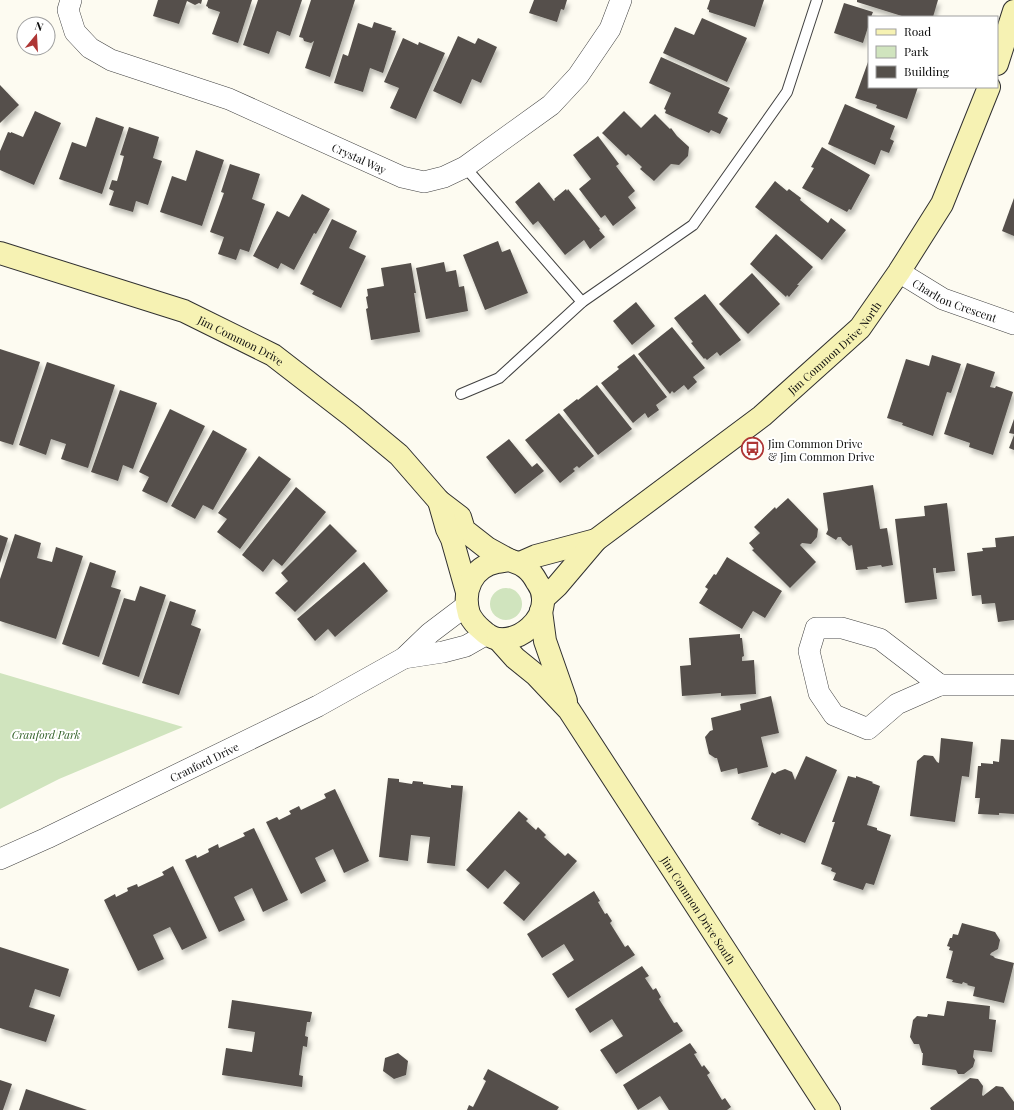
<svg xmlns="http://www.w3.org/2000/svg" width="1014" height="1110" font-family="'Playfair Display',serif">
	<defs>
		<filter id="shadow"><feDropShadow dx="2.5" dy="4.5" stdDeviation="2" flood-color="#0004"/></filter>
	</defs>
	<rect width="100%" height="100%" fill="#fdfbf1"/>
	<g fill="#d0e4be">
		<circle cx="506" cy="604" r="16"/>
		<path d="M0,673L183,727L59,779L0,809Z"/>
	</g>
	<g fill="#55504b" filter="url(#shadow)">
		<path d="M158,0H202L201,4L199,3L195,5L187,1L179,24L153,16Z"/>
		<path d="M208,0H252L238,43L212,34L220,12L208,8V7L206,6Z"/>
		<path d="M258,0H302L290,36L277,31L269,54L243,45Z"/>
		<path d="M311,0H355L330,77L305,68L314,41L311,43L304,41L303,38L299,37Z"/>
		<path d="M534,0H567L564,10L561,9L557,22L529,13Z"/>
		<path d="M710,0H764L755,27L709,12V10L707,9Z"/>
		<path d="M857,0H938L933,17H905L857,2Z"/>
		<path d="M844,3L873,12L871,17H869V24L863,43L834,33Z"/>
		<path d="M702,18L747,38L727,82L663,53L675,27L694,35Z"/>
		<path d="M374,22L392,28L391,30L396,31L383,73L370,68L363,92L334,83L343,54L348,56L358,23L372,28Z"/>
		<path d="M458,36L475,44L478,38L497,47L481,83L472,79L461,104L433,91Z"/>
		<path d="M403,38L418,45L419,42L445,53L416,119L390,108L399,88L384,82Z"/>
		<path d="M661,57L730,88L718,113L728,118L720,134L711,130L709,133L665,113L666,110L664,109L671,93L649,83Z"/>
		<path d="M868,62H869V87H918L907,119L876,108L877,105L855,98Z"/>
		<path d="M0,85L19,105L0,123Z"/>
		<path d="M845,104L895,126L890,139L894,141L889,153L881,150L875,165L828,144Z"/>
		<path d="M35,111L61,123L34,185L0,170V151L8,132L11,133V132L23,137Z"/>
		<path d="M624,111L641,128L655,114L670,129L671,128L677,136L689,147L688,156L679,165L671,164L654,181L640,169L642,167L628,154L626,156L602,133Z"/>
		<path d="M96,117L124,127L102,194L59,179L72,142L86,147Z"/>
		<path d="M129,127L159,137L153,158L162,161L148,205L136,201L133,212L109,205L114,191L109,189L112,180L117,181L124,156L120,155Z"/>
		<path d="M598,136L619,164L616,166L635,191L628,197L636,208L613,226L605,215L601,218L579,189L591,179L573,155Z"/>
		<path d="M822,147L870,175L851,210L849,209L847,212L802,188L814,168L811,167Z"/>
		<path d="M196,150L224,160L202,226L160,212L172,176L186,181Z"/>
		<path d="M230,164L260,174L252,199L265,204L249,252L240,249L236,260L218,254L224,237L210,232L224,193L221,192Z"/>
		<path d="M775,181L787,191L789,189L801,198L800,200L828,223L831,218L846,230L822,260L755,207Z"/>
		<path d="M539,182L554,201L555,200L554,199L566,189L567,191L568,189L600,229L599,230L605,237L590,249L584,240L565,255L538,221L533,225L515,202Z"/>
		<path d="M302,194L330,209L316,234L314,233L294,270L281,263L278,269L253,256L277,211L289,217Z"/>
		<path d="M1014,198V236L1002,231Z"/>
		<path d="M332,219L357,231L349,248L366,256L341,308L312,294L314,291L300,284Z"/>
		<path d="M776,234L813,267L797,285H799L789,297L787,295L786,297L750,264Z"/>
		<path d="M498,241L502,252L510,249L528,293L485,310L463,255Z"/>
		<path d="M444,262L446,272L456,270L459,287L464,286L468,311L426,319L416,268Z"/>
		<path d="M411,263L416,293H414L420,332L371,340L366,309L368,308L366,297L368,296L367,289L384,286L381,268Z"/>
		<path d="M752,273L780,304L748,334L719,304Z"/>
		<path d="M705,294L741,340L720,356L717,352L707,360L705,358L704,359L691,343L693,342L674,318Z"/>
		<path d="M636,302L655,326L632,345L613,321Z"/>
		<path d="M672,327L705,368L693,377L697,382L688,390L684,385L674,393L672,391L670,394L638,354Z"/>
		<path d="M0,349L40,362L13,445L0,441Z"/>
		<path d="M634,354L667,397L656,405L659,410L648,418L645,413L633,423L601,383L619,369L617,367Z"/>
		<path d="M932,355L961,364L951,393L947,392L933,436L902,425L903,423L887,418L906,359L929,366Z"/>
		<path d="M47,362L115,385L88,468L61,459L66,444L51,439L46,455L19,445Z"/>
		<path d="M967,363L995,372L990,387L995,388L996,386L1013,392L993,455L969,447L970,443L944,434Z"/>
		<path d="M597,385L632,429L598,455L563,410L577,399L578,400Z"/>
		<path d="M120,390L157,403L133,469L123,465L118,481L91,472Z"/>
		<path d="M170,409L205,426L167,503L142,491L149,477L139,472Z"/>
		<path d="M559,413L594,456L579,468L577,466L573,469L575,471L560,483L525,440Z"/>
		<path d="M1014,419V434L1009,433Z"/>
		<path d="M213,430L247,449L213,510L203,505L195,519L171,506Z"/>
		<path d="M1014,435V450L1009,448Z"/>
		<path d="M509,439L532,467L537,463L544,471L515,494L486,457Z"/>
		<path d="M259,456L291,479L240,549L217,532L227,519L218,513Z"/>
		<path d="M873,485L880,529L887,528L893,565L882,567L881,565L867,567L868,569L856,570L852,545L849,546L842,540L841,537H838L836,540L826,534L828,530L823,493Z"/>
		<path d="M296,487L326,512L282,566L273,559L263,572L242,555Z"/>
		<path d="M788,498L818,529L817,537L811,544L802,543L800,545L816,562L790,588L752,550L754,549L749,543L760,533L754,527L775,507L776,509Z"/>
		<path d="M947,503L955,571L936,573V568H933L937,599L905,603L895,519L925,516L924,506Z"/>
		<path d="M330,524L357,551L295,612L275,593L288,581L281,573Z"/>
		<path d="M15,534L41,543L37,558L52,562L56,547L83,556L56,639L0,621V579Z"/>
		<path d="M0,535L8,538L0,563Z"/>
		<path d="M1014,536V620L998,622L995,603L982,604L981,595L972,596L967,553L983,551L982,548L996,547L995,538Z"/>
		<path d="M727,557L782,591L765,618L753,611L742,629L699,603L708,589L705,587L714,574L716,575Z"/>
		<path d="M90,562L116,571L111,587L121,590L99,657L62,644Z"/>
		<path d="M364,562L388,591L335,637L328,629L315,641L297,619Z"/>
		<path d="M140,586L166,595L139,677L102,664L124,598L135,601Z"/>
		<path d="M170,601L196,610L191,625L201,629L179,695L142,683Z"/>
		<path d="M740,634V638H742L744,656L742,657V661L754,660L756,694L721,696V693L682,696L680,666L691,665L689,638Z"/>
		<path d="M771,696L779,733L761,737L768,767L738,774L737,768L721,772L717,758H715L709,754L705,737L710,731L713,730L711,718L741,710L740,704Z"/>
		<path d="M941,738L973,742L969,777L962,776L955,822L910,816L917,761L924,755L933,756L937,762L939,763Z"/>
		<path d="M1001,739L1014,740V814L999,813V815L978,814L980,798H975L978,766H981V763L993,764V761L999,762Z"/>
		<path d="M806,756L837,770L805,843L781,833L780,835L758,825L759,823L751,819L772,772L775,774L777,772L785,769L792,772L795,780Z"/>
		<path d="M848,776L856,778V776L873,782L872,783L880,786L867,825L877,828V830L891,835L874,885L866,883L863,890L833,880L836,873L831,871L832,868L821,864L835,822H832Z"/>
		<path d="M388,778L399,779V782L412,784L413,781L423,782V784L451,788V785L463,786L455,866L427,863L430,837L411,835L408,861L379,857Z"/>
		<path d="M335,789L369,861L344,873L333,849L315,858L326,881L301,894L266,822L277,817L279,820L291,814L289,811L299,806L301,810L326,798L324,794Z"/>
		<path d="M519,811L528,819L526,821L536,830L538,827L546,835L544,837L565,856L568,853L577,861L524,921L503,903L520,883L505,870L488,889L466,870Z"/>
		<path d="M254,828L288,900L263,912L252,888L234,897L245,920L219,932L185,860L196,855L197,858L209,852L208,849L218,844L219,848L245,836L243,833Z"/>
		<path d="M173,866L207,938L182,950L170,927L153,935L164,959L138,971L104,900L115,894L116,897L128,891L127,888L137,884L138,887L164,875L162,872Z"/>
		<path d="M594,891L600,901L598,902L605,914L607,913L612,921L610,923L625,947L628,945L635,955L568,998L552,974L574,960L564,944L542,958L527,934Z"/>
		<path d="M962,923L995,932L1000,940L998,949L991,953L990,955L993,956L995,958L1014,963L1004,1003L973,996L975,987L967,985L968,984L963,982L962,984L952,982L953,980L946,978L953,951L949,950L950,947L947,946L950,938H952L953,934L958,935Z"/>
		<path d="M0,947L69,969L60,997L35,989L29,1007L55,1015L46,1042L0,1028Z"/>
		<path d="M642,966L649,976L645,978L653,990L656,988L661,997L659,999L674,1023L677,1022L683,1031L616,1074L600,1050L623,1036L612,1019L590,1033L575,1009Z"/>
		<path d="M232,1000L312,1012L310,1022H307L305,1036L308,1037L307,1047L303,1046L299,1075L303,1076L302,1087L222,1075L226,1048L252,1052L255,1032L228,1028Z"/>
		<path d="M947,1001L990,1006L989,1019L996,1020L992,1052L974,1050L973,1057L975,1060L973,1067L964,1074H958L956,1070L922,1065L923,1053H922L919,1044H914L910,1037L913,1020L917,1016L927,1017L928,1014L944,1016Z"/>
		<path d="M690,1043L697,1053L694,1054L702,1067L704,1065L710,1073L707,1075L722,1100L725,1098L731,1107L727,1110H669L660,1096L638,1110L623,1085Z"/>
		<path d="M398,1053L408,1061L406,1075L394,1079L383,1071L385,1058Z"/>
		<path d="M488,1069L559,1107L557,1110H467L469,1105L473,1107L486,1081L483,1079Z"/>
		<path d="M970,1078L978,1079L983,1086L982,1095L983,1096L996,1086L1003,1087L1014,1102V1110H931L930,1108Z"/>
		<path d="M0,1080L12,1084L3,1110H0Z"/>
		<path d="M26,1089L87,1110H19Z"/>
	</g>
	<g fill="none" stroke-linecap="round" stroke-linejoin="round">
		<defs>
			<g id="lane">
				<path d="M465,167L582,302"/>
				<path d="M461,394L499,378L582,302L693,225L787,92L817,0"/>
			</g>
			<g id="street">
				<path id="s1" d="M71,0L68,10L75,32L90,48L111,60L229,99L402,177L424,182L444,177L465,167L551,105L578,76L610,29L621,0"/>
				<path id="s2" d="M899,272L943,299L1014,324"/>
				<path d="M816,628H842L880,639L940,685L897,704L868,729L834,715L819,693L809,651Z"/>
				<path d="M404,658L443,652L466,646L487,634"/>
				<path d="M940,685H1014"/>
				<path id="s3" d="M0,859L47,838L318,706L404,658L430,633L467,605"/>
			</g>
			<g id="secondary">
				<path d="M997,64L1014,11"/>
				<path id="s4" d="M0,253L184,311L273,355L352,416L399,455L439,501L460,517L464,530L487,548L509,560"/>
				<path d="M439,501L447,529L452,539L467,592"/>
				<path d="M509,560C523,564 530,569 537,582C540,586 543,593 543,599C544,621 521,641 498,639C493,638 486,634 482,630C477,626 472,620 469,614C462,591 472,567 497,562C501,561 505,561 509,560Z"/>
				<path d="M520,563L536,556L596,540"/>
				<path id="s5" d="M544,598L557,586L596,540L762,416L860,328L899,272L942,204L989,87"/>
				<path d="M541,611L545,641L566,701"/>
				<path id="s6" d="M498,639L515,658L536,675L569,710L829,1110"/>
			</g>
		</defs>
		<use href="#lane" stroke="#414141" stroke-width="12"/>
		<use href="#street" stroke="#414141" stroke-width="22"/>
		<use href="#secondary" stroke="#303030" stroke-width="24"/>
		<use href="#lane" stroke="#fff" stroke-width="10"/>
		<use href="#street" stroke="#fff" stroke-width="21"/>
		<use href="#secondary" stroke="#f6f2b3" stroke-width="22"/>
	</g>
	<defs>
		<symbol id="bus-ring" viewBox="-11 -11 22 22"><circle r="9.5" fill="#fff" stroke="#ae3635" stroke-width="1.5"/><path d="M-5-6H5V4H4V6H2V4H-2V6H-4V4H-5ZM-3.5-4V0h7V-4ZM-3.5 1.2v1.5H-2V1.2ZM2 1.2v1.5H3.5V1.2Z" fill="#ae3635"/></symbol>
	</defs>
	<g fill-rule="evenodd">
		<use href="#bus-ring" x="740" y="436" width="25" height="25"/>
	</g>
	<g text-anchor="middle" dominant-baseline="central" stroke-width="4" stroke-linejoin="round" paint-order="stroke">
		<g font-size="11" fill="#0e0e0e" stroke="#fff">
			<text stroke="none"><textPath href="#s1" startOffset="347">Crystal Way</textPath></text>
			<text stroke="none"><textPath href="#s2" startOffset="63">Charlton Crescent</textPath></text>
			<text stroke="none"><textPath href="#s4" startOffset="257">Jim Common Drive</textPath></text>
			<text stroke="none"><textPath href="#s5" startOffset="385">Jim Common Drive North</textPath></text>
			<text stroke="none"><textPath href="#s3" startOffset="226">Cranford Drive</textPath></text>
			<text stroke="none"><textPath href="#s6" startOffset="339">Jim Common Drive South</textPath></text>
		</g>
		<g font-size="11" fill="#0e0e0e" stroke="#fff" text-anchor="start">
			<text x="768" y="443">Jim Common Drive<tspan x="768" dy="13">&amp; Jim Common Drive</tspan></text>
		</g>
		<g font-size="11" font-style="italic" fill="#2e5e25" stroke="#fff">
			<text x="46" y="734">Cranford Park</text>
		</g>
	</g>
	<rect x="868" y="16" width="130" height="72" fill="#ffffff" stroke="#9f9f9f"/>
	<rect x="876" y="29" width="20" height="6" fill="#f6f2b3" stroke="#9f9f9f"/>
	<text x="904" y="36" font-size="12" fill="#0e0e0e">Road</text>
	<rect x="876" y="46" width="20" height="12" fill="#d0e4be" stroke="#9f9f9f"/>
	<text x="904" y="56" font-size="12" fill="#0e0e0e">Park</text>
	<rect x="876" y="66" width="20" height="12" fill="#55504b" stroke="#9f9f9f"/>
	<text x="904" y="76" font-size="12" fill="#0e0e0e">Building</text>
	<g transform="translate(36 36) rotate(18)"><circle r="19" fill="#ffffff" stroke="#9f9f9f"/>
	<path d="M0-3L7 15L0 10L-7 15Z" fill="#ae3635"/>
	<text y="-6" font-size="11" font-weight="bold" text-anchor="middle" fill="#0e0e0e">N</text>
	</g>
</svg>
